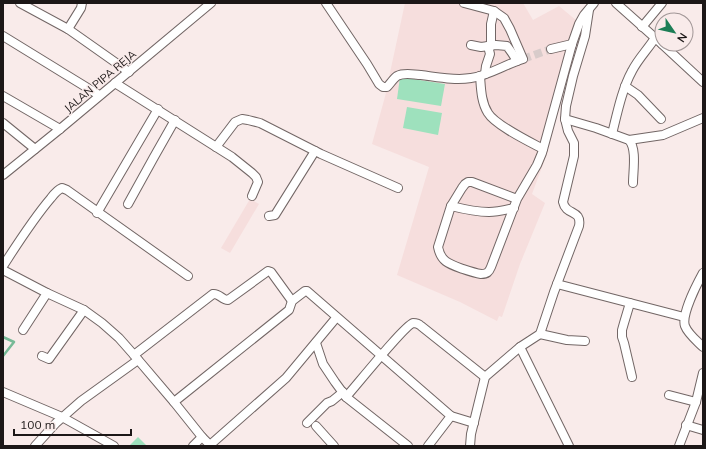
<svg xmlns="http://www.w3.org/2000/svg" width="706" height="449" font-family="Mulish,sans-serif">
	<rect width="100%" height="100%" fill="#f9ebea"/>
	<g fill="#f6dedd">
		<path d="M405,3H523L533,20L559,6L583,26L565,82L548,151L532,194L545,203L520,264L502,317L499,316L497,321L460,302L397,275L429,167L372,144L386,93L382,90L384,82H388Z"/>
		<path d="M250,199L259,204L230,253L221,248Z"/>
	</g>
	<g fill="#9ee1bd">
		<path d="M400,77L445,84L441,106L397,99Z"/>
		<path d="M407,107L442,113L438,135L403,128Z"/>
		<path d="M138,437L147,446L130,445Z"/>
	</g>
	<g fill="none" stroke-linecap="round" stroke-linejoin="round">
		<path stroke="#77ba97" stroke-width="2.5" d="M3,337L14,342L3,356"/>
		<path stroke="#d8cbca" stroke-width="8" stroke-dasharray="8 4" stroke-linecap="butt" d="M523,59L551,49"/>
		<defs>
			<g id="minor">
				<path d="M20,3L68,29L129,72"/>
				<path d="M326,3L367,64L379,84L383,87H387C390,84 393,79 397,76C405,72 414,75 421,75C437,77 455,81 471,78C488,76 506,64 523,59L510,29L504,18L494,11L464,3"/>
				<path d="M616,3L662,44"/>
				<path d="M642,27L662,3"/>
				<path d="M68,29L81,8L82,3"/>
				<path d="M3,36L99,95"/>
				<path d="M662,44L703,82"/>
				<path d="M471,45L481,47L496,45L507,46L512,53L517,61"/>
				<path d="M491,46V24L494,11"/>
				<path d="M551,49L572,44"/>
				<path d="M485,74L486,66L490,54L488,46"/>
				<path d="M480,76C481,88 481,102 488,113C495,125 530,142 543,149"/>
				<path d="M115,83L232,157L252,173L256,177L258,182L252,196"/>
				<path d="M625,86L638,95L661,119"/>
				<path d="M3,96L60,129"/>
				<path d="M565,119L596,128L629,140C637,149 633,171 633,183"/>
				<path d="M3,123L35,149"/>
				<path d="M612,134C617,114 622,89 632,71C638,59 648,49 655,38"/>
				<path d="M629,140L663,135L703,118"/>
				<path d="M216,147L235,122L242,119L248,120L260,123L321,154L398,188"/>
				<path d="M3,175L60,129L211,3"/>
				<path d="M517,199L472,182H468L465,184L462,188L451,206L438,247C441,262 449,264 463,269C469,271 475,273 481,274C487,274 489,272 491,267L517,199L537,165L542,153L572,44L579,24L584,15L594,3"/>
				<path d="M128,204L154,157L175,120"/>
				<path d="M451,206C463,209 476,212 489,212C497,212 505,210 514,208"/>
				<path d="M97,213L158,109"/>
				<path d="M269,216L275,215L315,151"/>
				<path d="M3,266C18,243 33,219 51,198C54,194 57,190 62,188L67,190L188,276"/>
				<path d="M3,270L47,293L84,310L102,323L119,338L134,355L174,402L202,437L211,446"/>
				<path d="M703,273C697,284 681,315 685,326C688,334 697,341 703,347"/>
				<path d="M557,284L684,317"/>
				<path d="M630,303L624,323L622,330V337L624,343L632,377"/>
				<path d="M23,330L47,293"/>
				<path d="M540,334L567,340L585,341"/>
				<path d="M316,343L323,364L335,382L346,397L408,446"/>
				<path d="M520,347L569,446"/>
				<path d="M134,355L213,294C219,293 222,300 228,300L268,271L271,272L292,301"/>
				<path d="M42,356L49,359L84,310"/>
				<path d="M3,392L62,417L114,446"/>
				<path d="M669,395L696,402"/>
				<path d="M346,397C356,386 404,326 413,323C416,323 419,324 421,326L485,377"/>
				<path d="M174,402L289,310L292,301L305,291H307L451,416L474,423"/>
				<path d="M307,423L327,403L332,401L343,392"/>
				<path d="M686,425L703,430"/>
				<path d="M316,426L334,446"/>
				<path d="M210,445L286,378L336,318"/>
				<path d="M35,446L56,423L81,401L138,360"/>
				<path d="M193,446L202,437"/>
				<path d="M428,446L451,416"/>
				<path d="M470,446L471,434L485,377L520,347L540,334L554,292L579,226C582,209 566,216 563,202L574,156V143L568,131L565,119L566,106L573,76L585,36L589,10"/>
				<path d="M679,446L696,402L703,373"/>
			</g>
		</defs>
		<use href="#minor" stroke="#726665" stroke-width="10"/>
		<use href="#minor" stroke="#fff" stroke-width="8"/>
	</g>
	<g text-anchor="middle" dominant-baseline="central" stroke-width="3" stroke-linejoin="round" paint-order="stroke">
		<g font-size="11" fill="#1c1717" stroke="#f9ebea">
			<text transform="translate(100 81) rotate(-40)">JALAN PIPA REJA</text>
		</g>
	</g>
	<rect width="706" height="449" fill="none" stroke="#1c1717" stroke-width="8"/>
	<g transform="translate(674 32) rotate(124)"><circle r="19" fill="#f9ebea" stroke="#a19696"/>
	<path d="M0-3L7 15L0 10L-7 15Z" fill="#1d7e56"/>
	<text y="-6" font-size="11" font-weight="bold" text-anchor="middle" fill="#1c1717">N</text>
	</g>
	<path d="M14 429v6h117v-6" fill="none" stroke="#1c1717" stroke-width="2"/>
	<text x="20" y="429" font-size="12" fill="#1c1717" stroke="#f9ebea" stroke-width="3" paint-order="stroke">100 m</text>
</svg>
